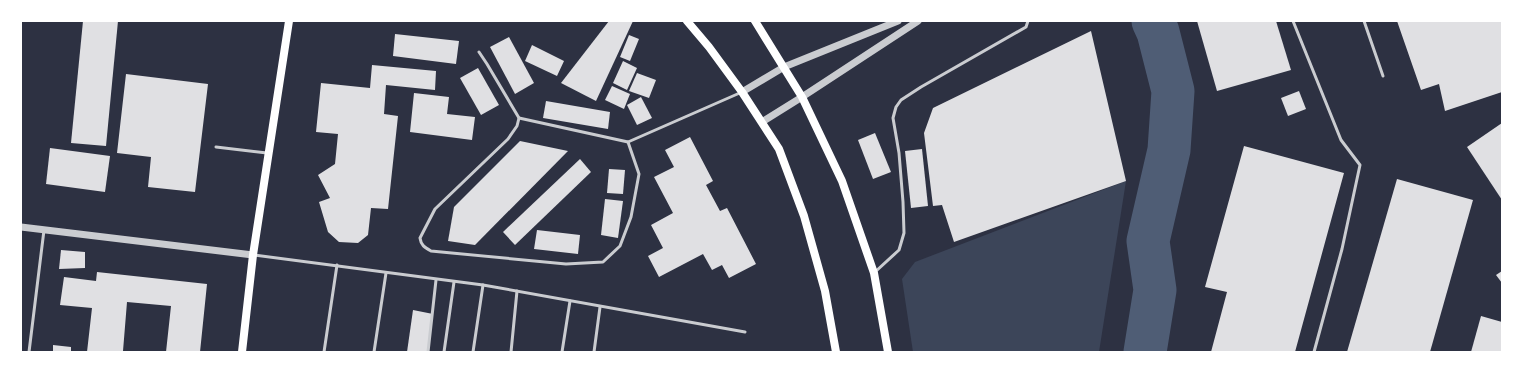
<svg xmlns="http://www.w3.org/2000/svg" width="1523" height="373" font-family="'Sofia Sans Condensed',sans-serif">
	<rect width="100%" height="100%" fill="#2d3142"/>
	<path fill="#3c4559" d="M1126,181L1099,352H913L902,279L915,262Z"/>
	<g fill="none" stroke-linecap="round" stroke-linejoin="round">
		<path stroke="#4f5d75" stroke-width="43" d="M1145,352L1155,290L1148,241L1169,150L1173,91L1158,32L1153,21"/>
	</g>
	<g fill="#e0e0e3">
		<path d="M83,21H118L106,146L71,143Z"/>
		<path d="M609,21H633L596,101L561,83Z"/>
		<path d="M1197,21H1276L1291,70L1217,91Z"/>
		<path d="M1397,21H1501L1502,25V92L1445,111L1439,84L1421,90Z"/>
		<path d="M1091,31L1126,181L954,242L942,205L933,206L924,133L933,108Z"/>
		<path d="M395,34L459,41L456,64L393,56Z"/>
		<path d="M629,35L639,39L630,61L620,57Z"/>
		<path d="M509,37L534,83L515,94L490,47Z"/>
		<path d="M532,45L564,61L557,76L525,61Z"/>
		<path d="M623,61L637,68L627,90L613,83Z"/>
		<path d="M372,65L436,71L435,90L386,85L384,114L398,116L388,209L371,208L368,235L358,243L339,242L328,232L319,202L330,198L318,175L335,164L338,134L316,132L321,83L370,88Z"/>
		<path d="M478,68L499,105L481,115L460,78Z"/>
		<path d="M637,73L656,80L649,98L629,91Z"/>
		<path d="M126,74L208,84L195,192L148,187L151,157L117,153Z"/>
		<path d="M612,86L630,94L624,109L605,100Z"/>
		<path d="M1299,91L1306,109L1288,116L1281,98Z"/>
		<path d="M414,93L449,97L447,114L475,117L472,140L410,132Z"/>
		<path d="M641,97L652,118L637,125L627,105Z"/>
		<path d="M546,101L610,112L608,129L543,118Z"/>
		<path d="M1502,123V200L1467,147Z"/>
		<path d="M875,133L891,172L873,179L858,140Z"/>
		<path d="M690,137L713,181L706,185L720,211L727,208L756,264L729,278L722,265L712,270L703,254L659,277L648,256L663,248L651,225L673,213L654,177L674,167L665,150Z"/>
		<path d="M520,141L568,151L475,245L448,241L454,207Z"/>
		<path d="M1244,146L1344,173L1295,352H1211L1227,292L1205,287Z"/>
		<path d="M50,148L110,156L105,192L46,184Z"/>
		<path d="M922,149L928,206L911,208L905,151Z"/>
		<path d="M580,159L591,172L515,245L503,232Z"/>
		<path d="M609,169L625,170L623,194L607,193Z"/>
		<path d="M1397,179L1473,200L1430,352H1347Z"/>
		<path d="M605,199L623,201L618,238L601,235Z"/>
		<path d="M537,230L580,235L578,254L534,249Z"/>
		<path d="M61,250L85,252V268L59,269Z"/>
		<path d="M1502,271V283L1496,275Z"/>
		<path d="M97,272L207,284L200,352H166L171,306L127,302L123,351L125,352H87L92,308L60,305L64,277L96,281Z"/>
		<path d="M413,310L433,314L428,352H407Z"/>
		<path d="M1481,316L1502,322V352H1471Z"/>
		<path d="M53,345L71,347V352H53Z"/>
	</g>
	<g fill="none" stroke-linecap="round" stroke-linejoin="round">
		<g stroke="#caccd0" stroke-width="3">
			<path d="M1293,21L1341,140L1360,165L1342,249L1314,352"/>
			<path d="M1364,21L1383,76"/>
			<path d="M479,52L487,64L519,118L517,126L508,139L435,209L420,238C421,245 424,247 431,251L566,264L603,262L620,246L631,217L639,174L628,142"/>
			<path d="M519,118L628,142L742,92"/>
			<path d="M216,147L267,153"/>
			<path d="M254,255L483,285L745,332"/>
			<path d="M875,272L899,250L904,233L903,202L899,153L893,118L896,107L901,100L921,87L1026,27L1028,21"/>
			<path d="M29,352L44,230"/>
			<path d="M324,352L337,265"/>
			<path d="M374,352L386,273"/>
			<path d="M428,352L436,280"/>
			<path d="M444,352L454,282"/>
			<path d="M473,352L483,285"/>
			<path d="M511,352L517,291"/>
			<path d="M562,352L570,301"/>
			<path d="M594,352L600,307"/>
		</g>
		<g stroke="#caccd0" stroke-width="7">
			<path d="M742,92L784,67L898,21"/>
			<path d="M762,122L802,97L918,21"/>
			<path d="M21,227L253,255"/>
		</g>
		<g stroke="#fff" stroke-width="8">
			<path d="M687,21L709,47L742,92L779,149L804,216L825,291L836,352"/>
			<path d="M755,21L802,97L842,181L874,273L888,352"/>
			<path d="M242,352L253,255L289,21"/>
		</g>
	</g>
	<rect width="1523" height="373" fill="none" stroke="#ffffff" stroke-width="44"/>
</svg>
